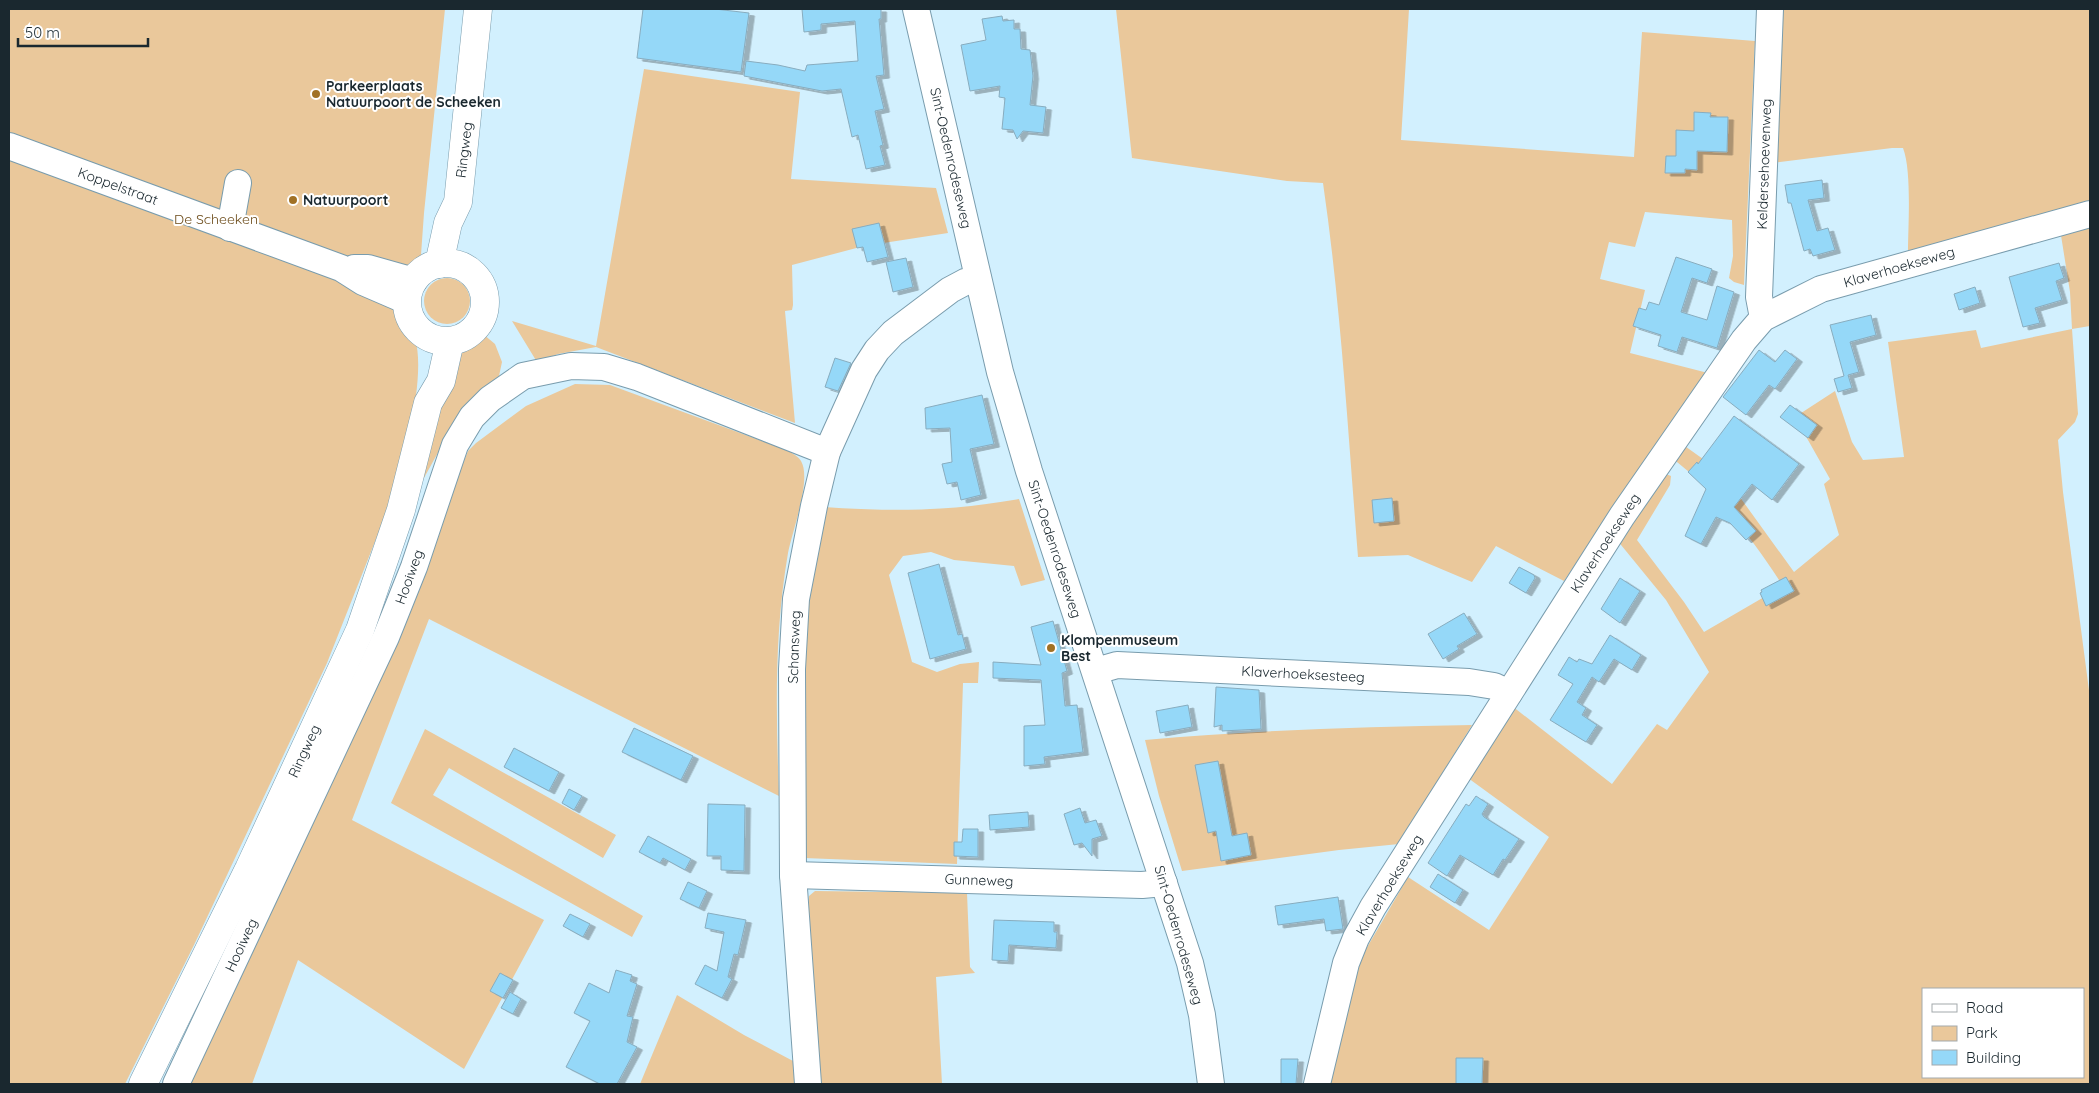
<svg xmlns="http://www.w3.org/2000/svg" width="2099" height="1093" font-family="Quicksand,sans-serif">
	<defs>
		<filter id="shadow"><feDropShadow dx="5.5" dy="3" stdDeviation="0" flood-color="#0004"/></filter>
	</defs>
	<rect width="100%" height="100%" fill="#d2f0fe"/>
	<g fill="#eac89b" fill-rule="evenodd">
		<path d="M9,9H445L424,213L415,339C426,372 406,457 395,491L327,663L194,945L125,1084H9Z"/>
		<path d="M1116,9H1409L1401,140L1634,157L1642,32L1755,41L1744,285L1734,282L1729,278L1733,256L1732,220L1645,212L1635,247L1609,242L1600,279L1645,290L1630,353L1708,373L1652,449L1564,581L1496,546L1472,582L1408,555L1358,557C1348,432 1341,307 1323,183L1287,181L1132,158Z"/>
		<path d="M1780,9H2090V201L1908,253C1908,227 1912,171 1903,148H1892L1772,163Z"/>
		<path d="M644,69L800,92L791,179L936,188L948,233L864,246L792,265L793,305L792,310L785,311L795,423L596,347L558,354L537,362L512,321L596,346Z"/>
		<path d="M2090,221V326L2072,329L2078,414L2075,422L2058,440L2063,492L2090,698V1084H1327L1362,956L1408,877L1489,930L1549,837L1468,778L1512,706L1612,784L1657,724L1667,730L1709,672L1666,600L1617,540L1666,474L1671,476L1670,485L1637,540L1684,602L1704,632L1783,586C1752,538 1717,493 1672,458L1682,444L1710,464L1734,489L1794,572L1839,535L1824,484L1830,479L1795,417L1835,391L1852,442L1863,460L1904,457L1888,342L1976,330L1981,348L2072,329L2070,292L2060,229ZM1923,989H2083V1077H1923Z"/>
		<circle cx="447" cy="301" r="23"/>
		<path d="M483,334L495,344L502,362L499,376L462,409L419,487L438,421L452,360L460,349Z"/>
		<path d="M575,384L610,385L789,451C793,454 798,456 801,461C812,479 792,532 788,553C774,634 776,715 779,796L429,619L352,820L544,920L464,1069L298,960L252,1084H181L407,600L468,451L476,443L526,406Z"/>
		<path d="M1019,499L1045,580L1021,586L1014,566L954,560L931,552L903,556L889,575L912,662L937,672L960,664L979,662L978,683H963L957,864L804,858V612L824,507C893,512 951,511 1019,499Z"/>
		<path d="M1472,725L1399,844L1339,850L1182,871L1159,796L1145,740C1254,730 1363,727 1472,725Z"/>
		<path d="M425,729L616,835L603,858L449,768L433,795L643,916L632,937L391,803Z"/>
		<path d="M815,891L967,893L970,967L975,973L936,977L942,1084H819L808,909L809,896Z"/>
		<path d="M677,995L744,1035L793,1061L795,1084H640Z"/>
	</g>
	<g fill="#95d8f8" stroke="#88acbe" filter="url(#shadow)">
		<path d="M643,9H715L749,13L741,72L637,58Z"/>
		<path d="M802,9H881V19H879L884,75L876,76L884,109L875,111L883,145L880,146L885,165L866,169L858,135L852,137L841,89L822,91L744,76L746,61L778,65L805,71L807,65L858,61L855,21L821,24V30L804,32Z"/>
		<path d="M1002,16L1003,21L1014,20V29H1020L1021,49L1030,50L1033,76L1030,105L1046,107L1043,133L1023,131L1017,139L1013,130L1002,129L1005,98L999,97L1000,86L970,91L961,45L986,40L982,19Z"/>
		<path d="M1694,112L1711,113L1710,117H1728L1727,152L1697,151V170L1685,169V173H1665L1666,156H1676V130L1694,131Z"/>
		<path d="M1822,180L1824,198L1808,200L1817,231L1828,228L1835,250L1813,256L1810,249L1804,251L1791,203H1788L1785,185Z"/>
		<path d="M879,223L888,257L867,262L863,247L857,248L852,229Z"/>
		<path d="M1676,257L1712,269L1707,283L1692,278L1681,312L1707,320L1717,286L1734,292L1717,348L1682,337L1677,352L1658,346L1661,335L1633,326L1639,308L1646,310L1649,302L1659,305Z"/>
		<path d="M906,258L913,287L893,292L886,262Z"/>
		<path d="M2059,263L2064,278L2056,281L2062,300L2035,308L2040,323L2023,327L2009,277Z"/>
		<path d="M1975,287L1980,303L1959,310L1954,294Z"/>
		<path d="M1871,315L1876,335L1850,342L1859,372L1848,375L1852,388L1838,392L1834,379L1844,376L1830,325Z"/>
		<path d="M1759,350L1775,362L1785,350L1797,359L1775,389L1769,385L1746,415L1723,397Z"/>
		<path d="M835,358L851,363L838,391L825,387Z"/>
		<path d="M982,395L994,444L970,449L981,495L961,500L957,482L947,484L942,464L952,462L950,428L926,429L925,408Z"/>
		<path d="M1790,405L1817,425L1808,438L1780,417Z"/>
		<path d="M1734,416L1799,464L1772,500L1752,484L1734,507L1756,531L1746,540L1730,523L1716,517L1701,544L1685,536L1706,489L1688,472L1697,462L1698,464Z"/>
		<path d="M1392,498L1394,521L1374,523L1372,500Z"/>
		<path d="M939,564L958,635L962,634L966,649L930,659L908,573Z"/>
		<path d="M1519,567L1534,575L1535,578L1526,593L1509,583Z"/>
		<path d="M1786,577L1794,591L1766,606L1760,593L1762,592L1761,590Z"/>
		<path d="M1620,578L1640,591L1620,623L1601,609Z"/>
		<path d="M1464,613L1477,634L1457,646L1459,649L1443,659L1428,634Z"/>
		<path d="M1053,621L1067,671L1062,673L1065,706L1077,705L1083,752L1044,757L1045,764L1024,766V726L1045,725L1041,680L993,678V662L1041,665L1031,627Z"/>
		<path d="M1610,635L1641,655L1632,670L1614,659L1599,682L1592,677L1577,702L1586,708L1582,715L1597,725L1586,742L1550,720L1573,684L1558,675L1569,657L1577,662L1579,659L1592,664Z"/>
		<path d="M1216,687L1259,690L1261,729L1222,731V725L1214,727Z"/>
		<path d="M1188,705L1192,727L1160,733L1156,711Z"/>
		<path d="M634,728L693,756L681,780L622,752Z"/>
		<path d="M514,748L559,772L549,791L504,767Z"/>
		<path d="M1218,761L1232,836L1247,833L1251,855L1221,861L1216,831L1208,833L1195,765Z"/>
		<path d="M569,789L582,796L574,810L562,803Z"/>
		<path d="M1476,796L1488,804L1482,814L1484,817L1519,839L1505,860L1503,859L1493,875L1460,855L1447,876L1428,863L1466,804L1469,806Z"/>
		<path d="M708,804L745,805L744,871L721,870V856H707Z"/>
		<path d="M1080,808L1085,823L1096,820L1102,836L1092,839V856L1082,843L1074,845L1064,814Z"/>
		<path d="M1028,812L1029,827L990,830L989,815Z"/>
		<path d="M963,829H978V857L954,856V842H962Z"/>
		<path d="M648,836L691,859L685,870L663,858L660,863L639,852Z"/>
		<path d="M1438,874L1463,890L1455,903L1430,887Z"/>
		<path d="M688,882L707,891L699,908L680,899Z"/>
		<path d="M1338,897L1343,929L1326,931L1324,919L1278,925L1275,906Z"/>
		<path d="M708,913L746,920L738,955L734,954L728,977L732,979L722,998L695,984L705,965L717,971L724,932L705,928Z"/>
		<path d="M570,914L590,924L583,937L563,926Z"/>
		<path d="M994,920L1054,922V932H1057L1056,948L1009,945L1008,961L992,960Z"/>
		<path d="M616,970L632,975L630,981L637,984L627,1016L633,1017L627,1042L637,1047L617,1084H600L566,1067L590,1021L574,1013L589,983L609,993Z"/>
		<path d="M500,973L513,980L503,998L490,991Z"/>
		<path d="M510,992L521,999L513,1014L501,1008Z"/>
		<path d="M1456,1058H1483L1482,1084H1456Z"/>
		<path d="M1281,1059H1298L1296,1084H1281Z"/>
	</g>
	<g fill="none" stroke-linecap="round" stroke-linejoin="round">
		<defs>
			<g id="minor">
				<path d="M916,9L1000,372L1029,471L1190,963L1202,1015L1211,1084"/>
				<path d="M9,146L341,268L363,282L407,301"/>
				<path d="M230,228L238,183"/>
				<path d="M354,268H368L414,281"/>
				<path d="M1763,318L1759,297L1770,9"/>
				<path d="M1096,671L1117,665L1469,682L1494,686L1509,693"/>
				<path d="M793,875L1142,885L1164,883"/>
				<path d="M176,1084L386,637L414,567L455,445L472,417L490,399L523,376L571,366L604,367L637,377L827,452"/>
				<path d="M808,1084L793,875L792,669L796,599L814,506L827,452L864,370L877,350L893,333L950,290L965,282L978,279"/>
				<path d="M1317,1084L1346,963L1356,938L1373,907L1622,516L1744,340L1763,318L1821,289L2090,214"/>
			</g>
			<g id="major">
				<circle cx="446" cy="302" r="39"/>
				<path d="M439,264L448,223L458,202L478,9"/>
				<path d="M143,1084L249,869L360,630L401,510L428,403L441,381L450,341"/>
			</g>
		</defs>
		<use href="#minor" stroke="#799cad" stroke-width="28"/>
		<use href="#major" stroke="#799cad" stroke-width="29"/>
		<use href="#minor" stroke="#fff" stroke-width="26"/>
		<use href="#major" stroke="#fff" stroke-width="28"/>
	</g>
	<g fill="#a17125" stroke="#fff" stroke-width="2">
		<circle cx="316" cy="94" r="5"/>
		<circle cx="293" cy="200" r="5"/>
		<circle cx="1051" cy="648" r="5"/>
	</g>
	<g text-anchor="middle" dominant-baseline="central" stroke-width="4" stroke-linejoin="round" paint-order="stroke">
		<g font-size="14" font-weight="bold" fill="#1a282f" stroke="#fff" text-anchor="start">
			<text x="326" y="86">Parkeerplaats<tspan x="326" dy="16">Natuurpoort de Scheeken</tspan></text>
			<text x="303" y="200">Natuurpoort</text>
			<text x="1061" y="640">Klompenmuseum<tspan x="1061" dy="16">Best</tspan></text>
		</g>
		<g font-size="14" fill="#1a282f" stroke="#fff">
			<text transform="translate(464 150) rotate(-83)">Ringweg</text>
			<text transform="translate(951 158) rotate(77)">Sint-Oedenrodeseweg</text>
			<text transform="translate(1764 164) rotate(-88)">Keldersehoevenweg</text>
			<text transform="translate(118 186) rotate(20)">Koppelstraat</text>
			<text transform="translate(1899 267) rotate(-16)">Klaverhoekseweg</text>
			<text transform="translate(1605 543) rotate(-57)">Klaverhoekseweg</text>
			<text transform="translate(1055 549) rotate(72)">Sint-Oedenrodeseweg</text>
			<text transform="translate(409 577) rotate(-70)">Hooiweg</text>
			<text transform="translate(794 647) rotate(-88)">Schansweg</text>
			<text transform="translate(1303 674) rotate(3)">Klaverhoeksesteeg</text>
			<text transform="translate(304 751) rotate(-65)">Ringweg</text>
			<text transform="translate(979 880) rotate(2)">Gunneweg</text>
			<text transform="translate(1389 885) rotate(-59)">Klaverhoekseweg</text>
			<text transform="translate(1179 935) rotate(74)">Sint-Oedenrodeseweg</text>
			<text transform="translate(241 945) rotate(-65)">Hooiweg</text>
		</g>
		<g font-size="14" fill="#6b4a18" stroke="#fff">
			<text x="216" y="219">De Scheeken</text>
		</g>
	</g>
	<rect width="2099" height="1093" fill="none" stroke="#1a282f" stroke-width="20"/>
	<rect x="1922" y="988" width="162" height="90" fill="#ffffff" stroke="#a3a9ac"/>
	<rect x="1932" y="1004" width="25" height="8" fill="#ffffff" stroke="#a3a9ac"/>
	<text x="1966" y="1013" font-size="15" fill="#1a282f">Road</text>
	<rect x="1932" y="1026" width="25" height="15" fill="#eac89b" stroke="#a3a9ac"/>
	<text x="1966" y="1038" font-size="15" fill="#1a282f">Park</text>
	<rect x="1932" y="1050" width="25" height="15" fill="#95d8f8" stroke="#a3a9ac"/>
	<text x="1966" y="1063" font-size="15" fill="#1a282f">Building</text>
	<path d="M18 38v8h130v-8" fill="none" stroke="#1a282f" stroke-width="2.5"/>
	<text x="25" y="38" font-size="15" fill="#1a282f" stroke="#ffffff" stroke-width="4" paint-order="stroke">50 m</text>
</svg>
